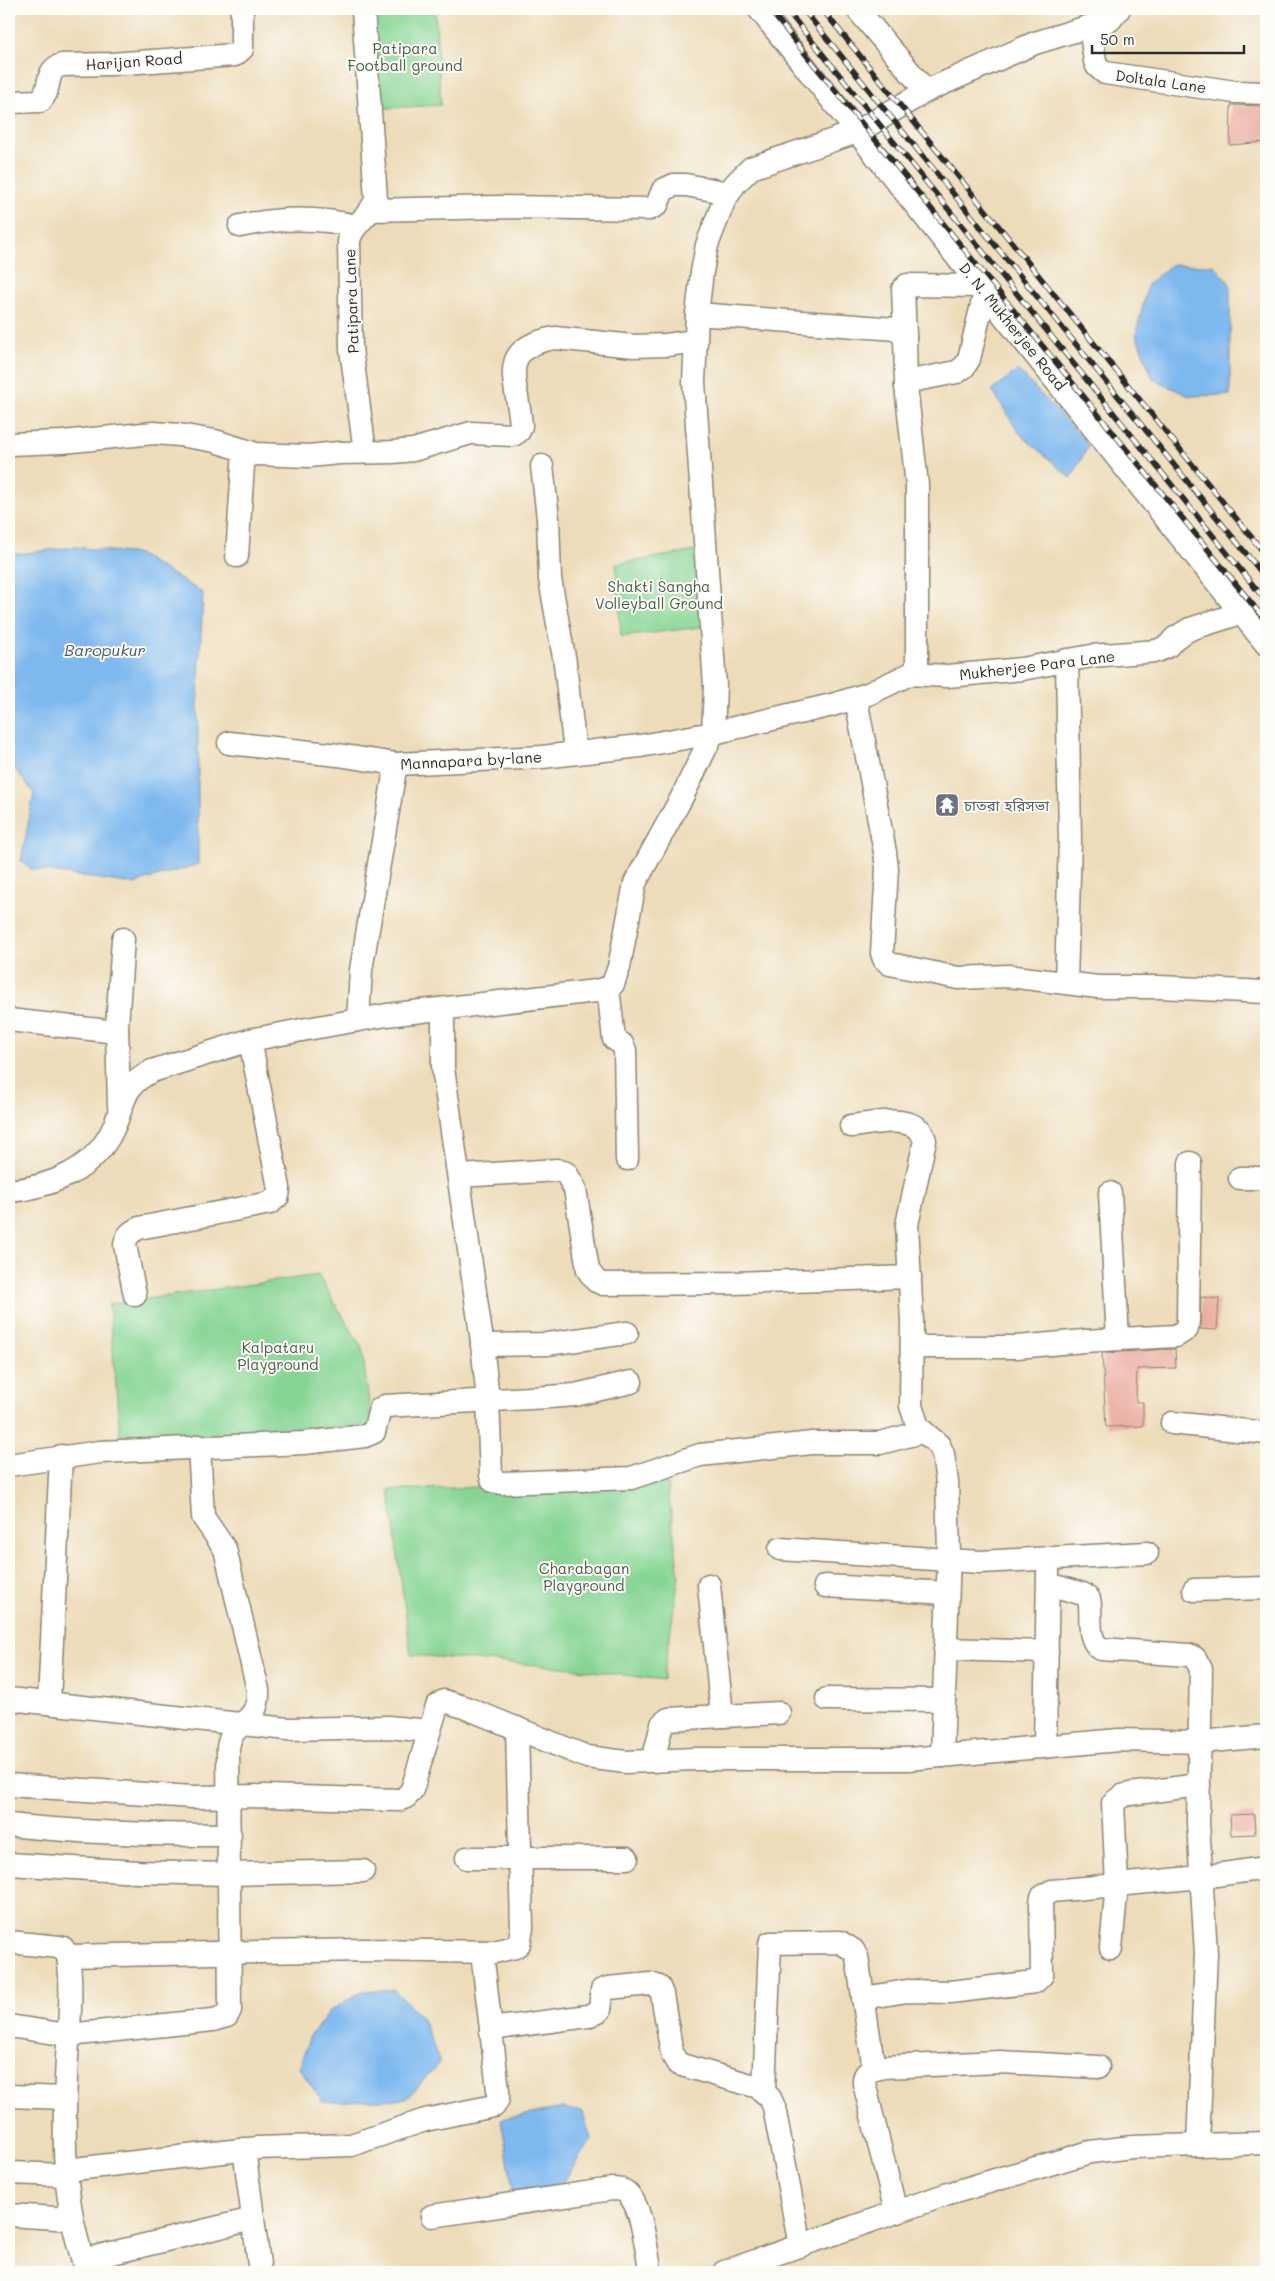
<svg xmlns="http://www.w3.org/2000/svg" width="1275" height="2281" font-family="Mali,'Noto Sans Bengali',sans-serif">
	<rect width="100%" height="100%" fill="#fdfcf7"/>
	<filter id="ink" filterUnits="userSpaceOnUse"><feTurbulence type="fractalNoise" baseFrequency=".02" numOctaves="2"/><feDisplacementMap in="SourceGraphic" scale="10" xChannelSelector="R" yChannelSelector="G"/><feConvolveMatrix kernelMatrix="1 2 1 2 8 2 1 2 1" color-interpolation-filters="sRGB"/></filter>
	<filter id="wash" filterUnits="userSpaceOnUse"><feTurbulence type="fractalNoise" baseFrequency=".0096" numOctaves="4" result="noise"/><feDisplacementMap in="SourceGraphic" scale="20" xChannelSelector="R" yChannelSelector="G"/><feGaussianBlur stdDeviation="1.12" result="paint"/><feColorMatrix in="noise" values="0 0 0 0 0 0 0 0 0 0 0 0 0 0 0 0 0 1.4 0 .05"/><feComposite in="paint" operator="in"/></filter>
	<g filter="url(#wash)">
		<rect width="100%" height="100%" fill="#eddcb9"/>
		<g fill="#87d594" stroke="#598060">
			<path d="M369,9H435L441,105L374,109Z"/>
			<path d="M695,551L710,626L621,637L616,564Z"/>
			<path d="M318,1275L362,1348L372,1427H326L179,1438L120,1436L109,1304Z"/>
			<path d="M667,1481L679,1576L663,1680L561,1667L411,1655L389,1490Z"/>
		</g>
		<g fill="#7db8ef" stroke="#54728d">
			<path d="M1171,265H1214L1230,284V395L1189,396L1153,379L1136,334L1148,284Z"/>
			<path d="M1018,370L1089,445L1071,478L1020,434L992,390Z"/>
			<path d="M75,547L138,554L203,593L198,698V864L133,884L31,869L21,861L34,793L10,763L9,755V555Z"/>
			<path d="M394,1990L422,2018L440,2063L406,2099L323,2102L299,2068L310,2036L330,2011L362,1991Z"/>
			<path d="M564,2108L583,2112L591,2139L563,2183L514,2196L501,2119Z"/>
		</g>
		<g id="blocks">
			<g fill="#ebada2">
				<path d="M1231,105L1266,106V142L1230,145Z"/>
				<path d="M1201,1297L1219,1299L1217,1330L1200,1329Z"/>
				<path d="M1175,1349L1176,1368L1137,1369L1136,1402H1143V1426L1106,1427L1102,1353Z"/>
				<path d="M1254,1814L1255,1834L1231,1835L1230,1815Z"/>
			</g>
		</g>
	</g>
	<g filter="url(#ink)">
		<use href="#blocks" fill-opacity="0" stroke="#8c8472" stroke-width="1"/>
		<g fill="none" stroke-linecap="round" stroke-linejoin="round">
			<defs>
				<g id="minor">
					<path d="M363,9L376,199C371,217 350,225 349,242L351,349L365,452"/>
					<path d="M759,9L1266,644"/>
					<path d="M857,9L926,91"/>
					<path d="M1090,27L1095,61L1097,66L1105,73L1235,92L1266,93"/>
					<path d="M9,102L40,101C53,90 43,70 62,65L111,64L235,55L242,49V9"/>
					<path d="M372,210L499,207L649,209L657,205L663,190L674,185H686L729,193"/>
					<path d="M240,226C278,218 318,217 356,226"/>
					<path d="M697,314L896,329L905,337L906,386"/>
					<path d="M905,337L903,289L907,285L980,286"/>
					<path d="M9,444L62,442L154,433L179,435L215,441L256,454L309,456L339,453L393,452L413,450L471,433L513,435L519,431L521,426C519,384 493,348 555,338L634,346L666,345L696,341"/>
					<path d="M542,466L548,518L550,579L565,663L575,753"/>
					<path d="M237,556L244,450"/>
					<path d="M917,673V485L906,386L911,381L957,372L964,367L969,359L985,292"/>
					<path d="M856,699L885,852L887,869L882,953L884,959L890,964L958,978L1008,976L1098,987H1159L1266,992"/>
					<path d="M229,743L338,755L396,764L542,757L640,746L713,733L832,705L868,694L910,674L947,676L970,674L1022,669L1091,656L1157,651L1168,646L1175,638L1190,629L1241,613"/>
					<path d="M1066,983L1070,839L1067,660"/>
					<path d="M608,988L614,1039L622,1044L625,1050L627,1159"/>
					<path d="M443,1010V1068L481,1334L488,1400L491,1475L493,1481L502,1483L631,1478L700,1455L812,1443H880L922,1432"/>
					<path d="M9,1020L117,1032"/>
					<path d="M358,1020L361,970L396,764"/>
					<path d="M119,1107L117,1026L123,939"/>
					<path d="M851,1126C871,1124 903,1115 920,1130L925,1140L907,1225L912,1321L911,1406L918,1427L939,1445L943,1454L947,1482L949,1554L942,1756"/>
					<path d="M460,1176L557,1170L566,1173L575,1189L588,1270L596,1281L603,1284L734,1283L910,1277"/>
					<path d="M1240,1178H1266"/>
					<path d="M9,1191C51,1187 94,1170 113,1129C126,1101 121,1087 152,1071L250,1040L307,1029L387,1015L596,991L608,988L613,984L619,967L635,883L682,797L713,733L715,686L694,382L697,314L702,272L707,245L724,201L735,184L751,168L857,132L926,91L1035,43L1110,20L1119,9"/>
					<path d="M1110,1193L1118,1339"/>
					<path d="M135,1295L125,1245C126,1235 131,1232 139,1228L270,1203L278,1196L279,1188L250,1040"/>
					<path d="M482,1345L547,1344L627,1333"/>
					<path d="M912,1347H1017L1084,1341L1176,1336L1187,1329L1188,1320L1190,1163"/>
					<path d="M1172,1423L1266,1433"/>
					<path d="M9,1465L100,1452L304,1443L365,1436L374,1432L380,1409L385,1406L549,1397L575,1395L631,1382"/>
					<path d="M780,1549L980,1562L1147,1553"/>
					<path d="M1048,1584L1083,1594L1089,1599C1093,1614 1085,1639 1101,1649L1189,1655L1195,1658L1201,1669L1198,1823L1206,1953L1198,2145"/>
					<path d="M709,1585L722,1716"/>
					<path d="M825,1586L947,1593"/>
					<path d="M1194,1590L1266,1588"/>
					<path d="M945,1649L1047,1652"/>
					<path d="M9,1699L288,1729L388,1727L429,1731"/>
					<path d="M827,1699L944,1700"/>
					<path d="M49,1702L61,1456"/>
					<path d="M1045,1747L1048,1571"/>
					<path d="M653,1761L662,1724L668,1719L779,1713"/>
					<path d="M9,1785L192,1797L266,1796L399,1800L406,1797L412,1790L437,1706L444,1701L464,1707L587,1757L626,1762L694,1759H908L1119,1740L1201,1742L1266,1736"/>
					<path d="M9,1825C83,1833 155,1835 230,1835"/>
					<path d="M467,1858H627"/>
					<path d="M9,1864L138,1872L230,1874L363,1871"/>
					<path d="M9,1942L59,1947L63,1948L68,1956C73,1989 69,2025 67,2058C63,2133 61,2201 87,2272"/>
					<path d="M1111,1948L1117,1885L1113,1803L1122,1796L1130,1794L1199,1785"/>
					<path d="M68,1956L365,1950L494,1952L515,1947L519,1944L522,1928L517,1728"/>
					<path d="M863,1998L907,1991L950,1992L1035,1982L1042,1975L1041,1902L1042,1897L1052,1891L1202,1877L1266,1868"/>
					<path d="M9,2026L68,2035L213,2020L227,2016L230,2010L228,1748C231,1720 260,1725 258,1690L225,1549L203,1517L199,1446"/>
					<path d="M491,2029L588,2016L600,2010L602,1990L608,1988L651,1984L659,1987L662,1994L672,2054L678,2064L758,2087L770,2098L774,2107L800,2246"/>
					<path d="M764,2091L770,1943L840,1942L853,1950L857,1957L874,2069"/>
					<path d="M9,2096L65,2098"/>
					<path d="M244,2149L260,2272"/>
					<path d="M66,2170L258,2148L351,2145L425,2120L494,2106L498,2099V2090L482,1952"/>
					<path d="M9,2173L67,2175"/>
					<path d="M896,2212L864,2083C863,2070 873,2070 883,2067L1000,2062L1098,2067"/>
					<path d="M9,2215L71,2219"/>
					<path d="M432,2216L612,2189C618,2189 623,2189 627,2193C643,2207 646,2252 651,2272"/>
					<path d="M83,2260L253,2219"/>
					<path d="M724,2272L948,2194L1090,2152L1132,2147L1266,2143"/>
				</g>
			</defs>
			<use href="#minor" stroke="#8c8472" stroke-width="25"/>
			<use href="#minor" stroke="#fff" stroke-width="22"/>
			<defs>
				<g id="rail">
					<path d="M769,9L1266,621"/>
					<path d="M786,9L1266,601"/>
					<path d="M803,9L1266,578"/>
					<path d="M822,9L1266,555"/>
				</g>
			</defs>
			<use href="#rail" stroke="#2b2b2b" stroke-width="5.5"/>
			<use href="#rail" stroke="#fdfcf7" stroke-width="4" stroke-dasharray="11" stroke-linecap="butt"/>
		</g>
	</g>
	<defs>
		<symbol id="temple-square" viewBox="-11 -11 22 22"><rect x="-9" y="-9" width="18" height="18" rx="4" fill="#6b7280" stroke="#fdfcf7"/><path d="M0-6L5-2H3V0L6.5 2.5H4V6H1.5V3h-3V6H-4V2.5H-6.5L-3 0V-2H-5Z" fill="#fff"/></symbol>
	</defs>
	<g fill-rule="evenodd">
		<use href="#temple-square" x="933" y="791" width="28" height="28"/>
	</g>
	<g text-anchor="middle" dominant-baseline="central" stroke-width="4" stroke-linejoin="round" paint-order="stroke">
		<g font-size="15" fill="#475e4a" stroke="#fdfcf7">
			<text x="405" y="48">Patipara<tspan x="405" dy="17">Football ground</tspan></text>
			<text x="659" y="586">Shakti Sangha<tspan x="659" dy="17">Volleyball Ground</tspan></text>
			<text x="278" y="1347">Kalpataru<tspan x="278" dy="17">Playground</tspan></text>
			<text x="584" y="1568">Charabagan<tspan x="584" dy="17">Playground</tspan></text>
		</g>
		<g font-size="15" fill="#2b2b2b" stroke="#fdfcf7">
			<text transform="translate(134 61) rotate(-4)">Harijan Road</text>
			<text transform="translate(1161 81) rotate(8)">Doltala Lane</text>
			<text transform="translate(351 301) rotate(-92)">Patipara Lane</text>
			<text transform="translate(1013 326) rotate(51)">D. N. Mukherjee Road</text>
			<text transform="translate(1037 665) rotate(-7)">Mukherjee Para Lane</text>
			<text transform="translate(471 760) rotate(-3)">Mannapara by-lane</text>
		</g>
		<g font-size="15" fill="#5b616d" stroke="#fdfcf7" text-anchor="start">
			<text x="964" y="805">চাতরা হরিসভা</text>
		</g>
		<g font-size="16" font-style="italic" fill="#485c70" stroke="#fdfcf7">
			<text x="105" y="649">Baropukur</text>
		</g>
	</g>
	<rect width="1275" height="2281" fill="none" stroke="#fdfcf7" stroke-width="30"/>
	<path d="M1092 45v8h152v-8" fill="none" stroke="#2b2b2b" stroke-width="2.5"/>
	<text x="1100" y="45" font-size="15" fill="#2b2b2b" stroke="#fdfcf7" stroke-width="4" paint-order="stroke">50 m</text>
</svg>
